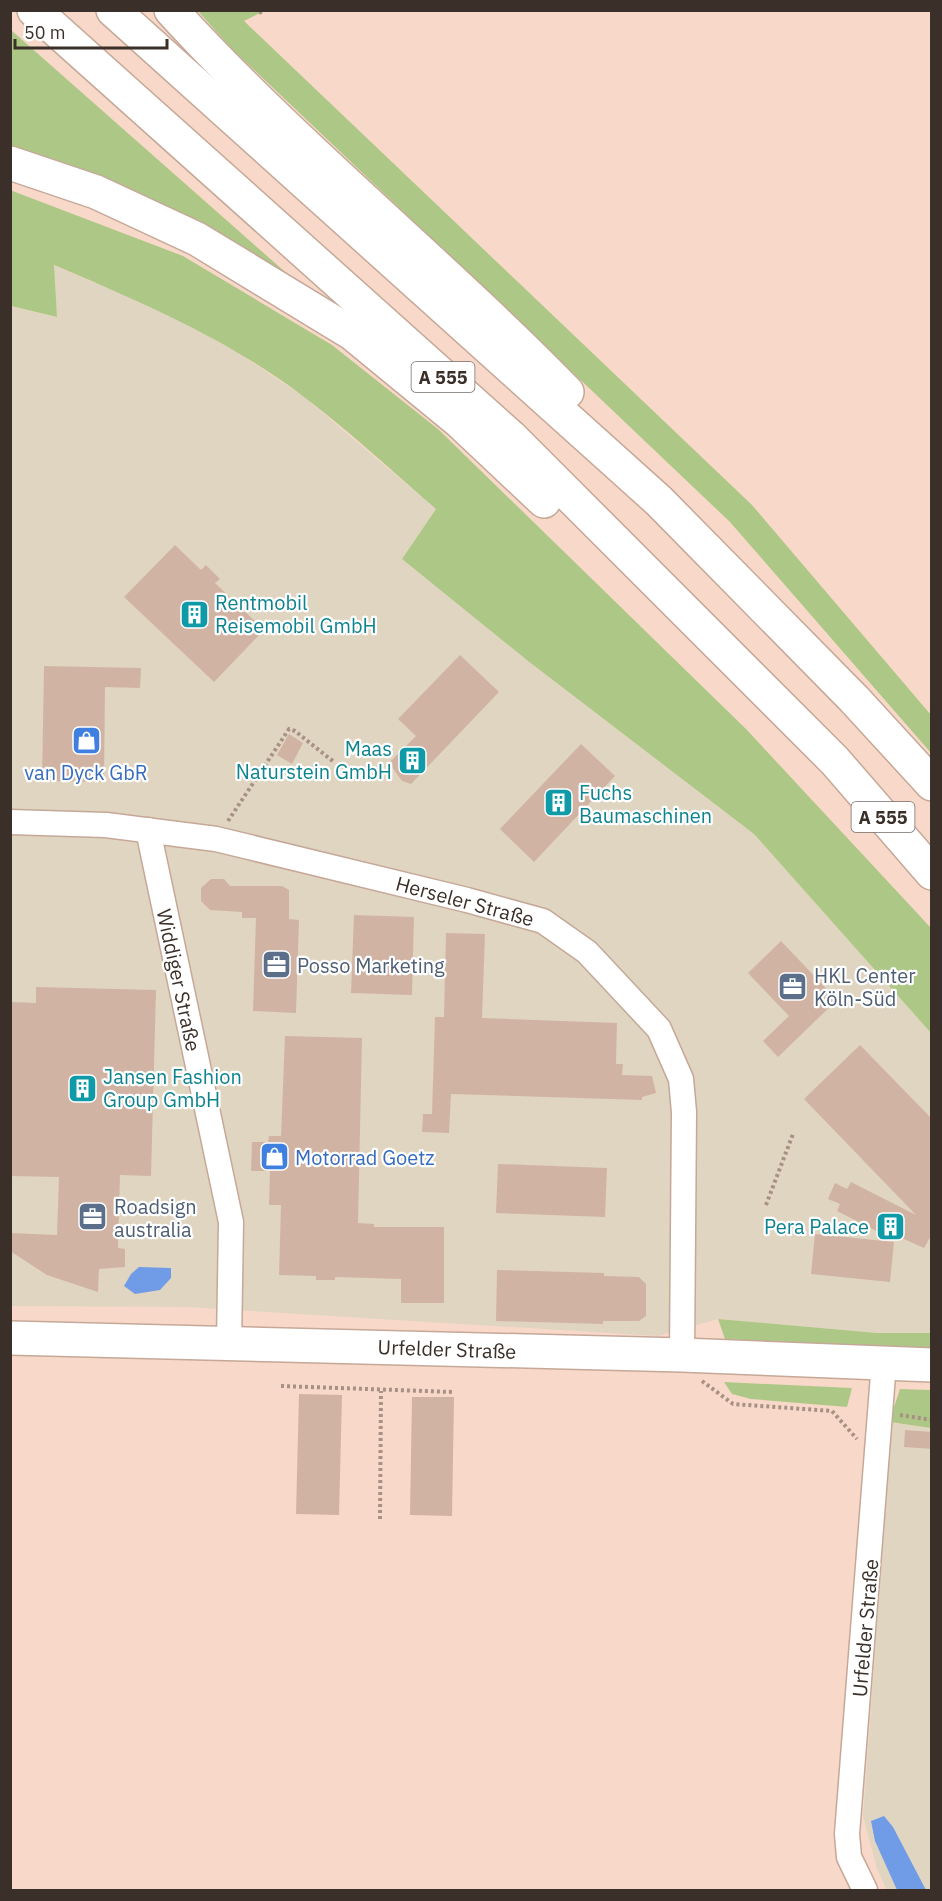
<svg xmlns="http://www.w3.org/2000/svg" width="942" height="1901" font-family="'IBM Plex Sans',sans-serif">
	<rect width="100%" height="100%" fill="#f8d9c9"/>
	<g fill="#e0d5c1">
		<path d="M53,265L165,312L235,351L303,396L436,509L402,559L528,661L754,834L931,1033L932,1333H877L718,1319L658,1336L186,1307L11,1306L10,306L57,317Z"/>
		<path d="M892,1423L931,1428V1890H887L877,1869L863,1816Z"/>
	</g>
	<g fill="#adc886">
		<path d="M198,11H264L244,21L752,505L931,715V753L730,522L231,48Z"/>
		<path d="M11,30L318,301L11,155Z"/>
		<path d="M10,190L183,256L332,345L438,429L746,729L931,928V1033L754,834L528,661L402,559L436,509C392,471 349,431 304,397C228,339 141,302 54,265L57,317L11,306Z"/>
		<path d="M718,1319L877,1333H931V1353L725,1339Z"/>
		<path d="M724,1382L852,1388L847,1407L751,1399L732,1394Z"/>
		<path d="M900,1389L931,1390V1428L889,1422Z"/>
	</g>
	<g fill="#709ce7">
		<path d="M139,1267L171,1268V1278L160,1290L135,1294L124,1286L131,1274Z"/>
		<path d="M884,1816L893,1827L926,1890H897L875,1841L871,1821Z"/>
	</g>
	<g fill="#d1b3a3">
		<path d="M175,545L201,570L206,565L220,579L215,583L264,630L214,682L124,597Z"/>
		<path d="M460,655L499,692L411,784L402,781L389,763L416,736L398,719Z"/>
		<path d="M44,666L141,668L140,688L105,687L104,782L42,781Z"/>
		<path d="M289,734L303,743L292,764L277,755Z"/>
		<path d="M581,744L615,776L534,862L500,829Z"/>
		<path d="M211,879H224L230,886H282L289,890V919L299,920L296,1013L253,1011L256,918H242V912L210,910L201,901V888Z"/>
		<path d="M354,915L414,917L412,995L351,993Z"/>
		<path d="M446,933L485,934L482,1018L617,1023L616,1064H623L622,1075L652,1076L656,1093L642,1097V1100L451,1094L449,1133L422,1132L423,1114H432L435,1017H444Z"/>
		<path d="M781,941L837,1000L778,1057L763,1041L789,1016L748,973Z"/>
		<path d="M36,987L156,990L151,1176L120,1175L118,1248L125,1249V1267L99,1269L98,1292L47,1275L10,1251V1233L57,1235L59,1177L10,1176V1002L36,1003Z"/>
		<path d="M285,1036L362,1038L358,1223L374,1224V1227H444V1303H401V1279L335,1277V1280H316V1276L279,1275L281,1205H269L270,1171H251L252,1142H268L269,1136H281Z"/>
		<path d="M860,1045L932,1119V1234L924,1248L895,1235L894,1240L837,1211L840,1204L828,1199L835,1183L847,1189L851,1182L916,1215L804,1099Z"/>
		<path d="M498,1164L607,1168L605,1217L496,1213Z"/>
		<path d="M815,1234L894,1242L890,1282L811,1274Z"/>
		<path d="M497,1270L604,1273V1276L639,1277L646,1284V1316L639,1321H603V1324L496,1321Z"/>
		<path d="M299,1394L342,1395L339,1515L296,1514Z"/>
		<path d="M412,1397H454L452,1516L410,1515Z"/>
		<path d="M905,1430L932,1432V1449L904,1447Z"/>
	</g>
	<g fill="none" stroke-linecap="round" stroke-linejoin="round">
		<defs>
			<g id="street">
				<path d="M10,822L106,825L216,839L467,900L543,921L587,952L659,1029L681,1079L684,1112L682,1355"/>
				<path d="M148,830L231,1222L229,1344"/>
				<path d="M865,1890L849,1857L847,1834L884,1362"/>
			</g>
			<path id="secondary" d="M10,1338L682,1355L932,1365"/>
			<g id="highway">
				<path d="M34,10L511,437L835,761L932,873"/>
				<path d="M113,10L659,501L854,699L932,784"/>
				<path d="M171,10C295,146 439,261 567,392"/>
				<path d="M10,163L96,192L197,239L353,334L459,421L544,501"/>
			</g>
		</defs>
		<use href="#street" stroke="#c5a898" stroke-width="27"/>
		<use href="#secondary" stroke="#c5a898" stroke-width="36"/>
		<use href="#highway" stroke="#c5a898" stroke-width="36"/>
		<g stroke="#a79084" stroke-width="4" stroke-dasharray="3 3" stroke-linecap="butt">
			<path d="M259,13L264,10"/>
			<path d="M228,821L289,729L295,731L334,762"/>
			<path d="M766,1205L793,1134"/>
			<path d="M702,1381L733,1404L832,1411L857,1439"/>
			<path d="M281,1386L453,1392"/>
			<path d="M900,1415L932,1420"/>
			<path d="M380,1519L381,1391"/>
		</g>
		<use href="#street" stroke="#fff" stroke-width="24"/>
		<use href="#secondary" stroke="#fff" stroke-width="33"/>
		<use href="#highway" stroke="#fff" stroke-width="33"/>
	</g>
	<defs>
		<symbol id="building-square" viewBox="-11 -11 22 22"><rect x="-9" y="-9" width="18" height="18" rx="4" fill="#0f9aa8" stroke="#fff"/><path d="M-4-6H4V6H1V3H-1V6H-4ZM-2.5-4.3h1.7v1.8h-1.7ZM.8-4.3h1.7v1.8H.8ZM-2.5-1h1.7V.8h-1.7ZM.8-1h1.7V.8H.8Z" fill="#fff"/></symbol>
		<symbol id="shop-square" viewBox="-11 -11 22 22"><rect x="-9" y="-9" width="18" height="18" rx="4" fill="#3f7fe0" stroke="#fff"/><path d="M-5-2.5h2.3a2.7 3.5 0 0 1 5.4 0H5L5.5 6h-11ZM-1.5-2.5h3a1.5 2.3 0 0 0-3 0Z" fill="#fff"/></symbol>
		<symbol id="office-square" viewBox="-11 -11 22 22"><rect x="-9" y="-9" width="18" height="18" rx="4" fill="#5c6f8a" stroke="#fff"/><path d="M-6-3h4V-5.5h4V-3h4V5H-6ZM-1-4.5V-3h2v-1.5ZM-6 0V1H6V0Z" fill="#fff"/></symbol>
	</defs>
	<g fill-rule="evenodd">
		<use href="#building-square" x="178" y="598" width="33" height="33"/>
		<use href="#shop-square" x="70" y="724" width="33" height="33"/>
		<use href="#building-square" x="396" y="744" width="33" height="33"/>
		<use href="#building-square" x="542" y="786" width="33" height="33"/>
		<use href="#office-square" x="260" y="948" width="33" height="33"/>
		<use href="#office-square" x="776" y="970" width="33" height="33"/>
		<use href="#building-square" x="66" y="1072" width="33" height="33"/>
		<use href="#shop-square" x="258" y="1140" width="33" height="33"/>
		<use href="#office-square" x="76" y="1200" width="33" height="33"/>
		<use href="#building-square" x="874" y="1210" width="33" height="33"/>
	</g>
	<g text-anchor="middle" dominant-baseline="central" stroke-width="4.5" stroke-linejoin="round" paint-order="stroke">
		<g fill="#fff" stroke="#766d69" stroke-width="1.5">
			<rect x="411.5" y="362" width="63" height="30" rx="4.5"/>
			<rect x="851.5" y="802" width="63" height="30" rx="4.5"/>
		</g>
		<g font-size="18" font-weight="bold" fill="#3b2f29">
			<text x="443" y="377">A 555</text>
			<text x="883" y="817">A 555</text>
		</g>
		<g font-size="20" fill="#0d838f" stroke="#fff" text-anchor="start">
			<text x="215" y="602">Rentmobil<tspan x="215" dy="23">Reisemobil GmbH</tspan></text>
			<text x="392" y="748" text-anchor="end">Maas<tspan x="392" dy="23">Naturstein GmbH</tspan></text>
			<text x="579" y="792">Fuchs<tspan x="579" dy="23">Baumaschinen</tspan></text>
			<text x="103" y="1076">Jansen Fashion<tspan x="103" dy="23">Group GmbH</tspan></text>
			<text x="869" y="1226" text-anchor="end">Pera Palace</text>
		</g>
		<g font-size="20" fill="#366cbe" stroke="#fff">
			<text x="86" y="772">van Dyck GbR</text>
			<text x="295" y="1157" text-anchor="start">Motorrad Goetz</text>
		</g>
		<g font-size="20" fill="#3b2f29" stroke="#fff">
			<text transform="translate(465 901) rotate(15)">Herseler Straße</text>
			<text transform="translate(179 980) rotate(78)">Widdiger Straße</text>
			<text transform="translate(447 1349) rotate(2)">Urfelder Straße</text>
			<text transform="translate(865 1628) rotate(-85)">Urfelder Straße</text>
		</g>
		<g font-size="20" fill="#4e5e75" stroke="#fff" text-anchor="start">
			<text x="297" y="965">Posso Marketing</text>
			<text x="814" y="975">HKL Center<tspan x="814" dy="23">Köln-Süd</tspan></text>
			<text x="114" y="1206">Roadsign<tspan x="114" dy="23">australia</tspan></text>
		</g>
	</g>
	<rect width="942" height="1901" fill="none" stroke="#3b2f29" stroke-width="24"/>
	<path d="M15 39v9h152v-9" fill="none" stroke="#3b2f29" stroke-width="3"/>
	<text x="24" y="39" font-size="18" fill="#3b2f29" stroke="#ffffff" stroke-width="4.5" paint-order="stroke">50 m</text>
</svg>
